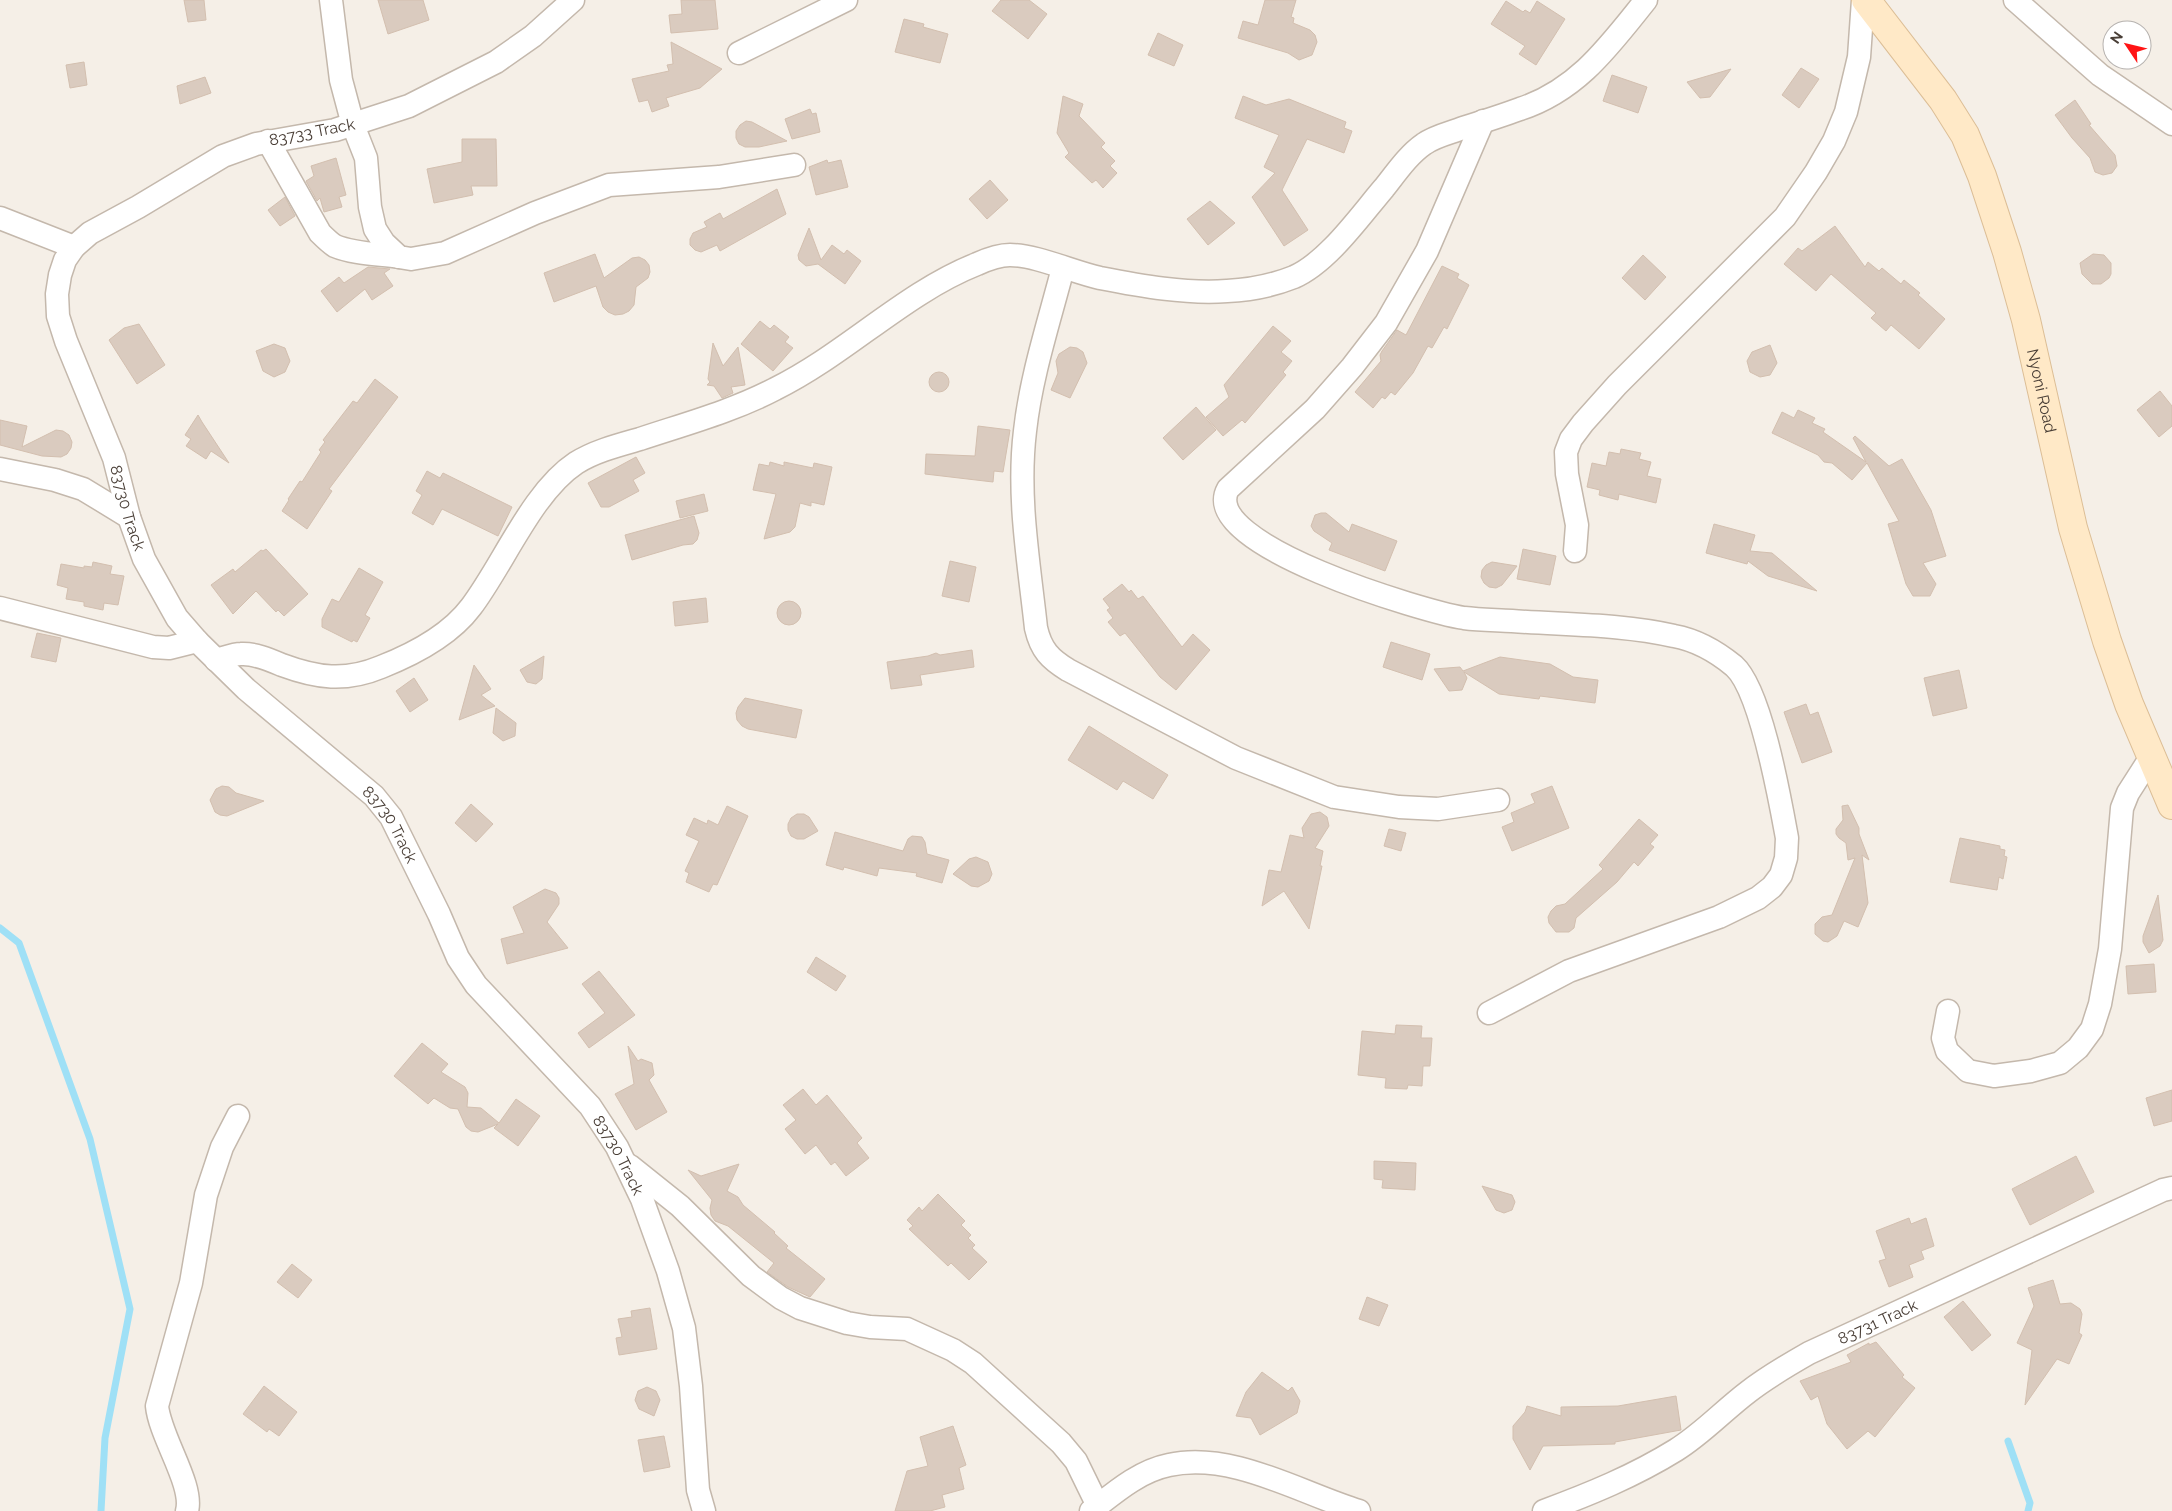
<svg xmlns="http://www.w3.org/2000/svg" width="2172" height="1511" font-family="Raleway,sans-serif">
	<rect width="100%" height="100%" fill="#f5efe7"/>
	<g fill="none" stroke-linecap="round" stroke-linejoin="round">
		<g stroke="#9fe0f6" stroke-width="7">
			<path d="M0,928L19,943L90,1139L130,1309L105,1438L101,1511"/>
			<path d="M2008,1441L2030,1503L2028,1511"/>
		</g>
	</g>
	<g fill="#dacbbf" stroke="#d3bfaf">
		<path d="M184,0H204L206,20L188,22Z"/>
		<path d="M378,0H423L429,20L388,34Z"/>
		<path d="M681,0H715L718,29L671,33L669,15L682,14Z"/>
		<path d="M1001,0H1029L1047,14L1028,39L992,11Z"/>
		<path d="M1265,0H1296L1291,17L1294,18L1293,23L1310,30L1315,35L1317,42L1312,55L1299,60L1288,53L1238,38L1243,21L1258,25Z"/>
		<path d="M1506,1L1523,12L1525,10L1530,13L1537,1L1565,19L1536,65L1519,54L1525,46L1491,24Z"/>
		<path d="M904,19L924,24L923,27L948,34L940,63L895,52Z"/>
		<path d="M1158,33L1183,45L1174,66L1148,55Z"/>
		<path d="M671,42L722,69L700,88L666,98L669,106L652,112L648,100L639,102L632,79L669,71L667,65L673,64Z"/>
		<path d="M84,62L87,85L70,88L66,65Z"/>
		<path d="M1801,68L1819,79L1799,108L1782,95Z"/>
		<path d="M1731,69L1710,97L1700,98L1687,82Z"/>
		<path d="M1612,75L1647,87L1638,113L1603,101Z"/>
		<path d="M205,77L211,93L180,104L177,86Z"/>
		<path d="M1063,96L1083,104L1079,116L1105,143L1101,147L1115,161L1110,166L1117,173L1103,188L1096,180L1092,183L1065,157L1069,153L1057,133Z"/>
		<path d="M1243,96L1266,105L1289,99L1346,122L1344,128L1352,131L1344,153L1307,139L1282,190L1308,230L1284,246L1252,197L1275,173L1264,167L1279,135L1235,118Z"/>
		<path d="M2075,100L2091,124L2089,125L2115,155L2117,166L2112,173L2103,175L2095,172L2090,158L2072,138L2055,115Z"/>
		<path d="M810,109L812,114L816,113L820,132L792,139L785,119Z"/>
		<path d="M746,121L752,122L787,141L759,147H745L739,144L736,138V131L740,125Z"/>
		<path d="M462,139H496L497,186H471L473,195L434,203L427,169L462,162Z"/>
		<path d="M336,158L346,195L339,197L342,207L324,212L320,198L317,201L306,181L314,176L311,166Z"/>
		<path d="M827,160L828,163L841,160L848,187L816,195L809,167Z"/>
		<path d="M990,180L1008,200L987,219L969,199Z"/>
		<path d="M777,189L786,214L720,251L717,245L701,252L695,250L690,245V239L693,233L707,227L704,222L720,213L723,219Z"/>
		<path d="M285,197L295,216L280,226L268,210Z"/>
		<path d="M1210,201L1235,223L1208,245L1187,219Z"/>
		<path d="M1835,226L1865,267L1868,262L1879,271L1882,268L1901,284L1904,280L1920,293L1918,295L1945,319L1919,349L1891,325L1886,331L1871,318L1876,313L1831,274L1816,291L1784,264L1798,248L1802,251Z"/>
		<path d="M809,228L821,260L832,245L844,254L847,250L861,261L845,284L818,264L806,266L799,260L798,255Z"/>
		<path d="M595,254L604,278L632,258L639,257L645,260L649,265L650,272L648,278L636,287L634,305L629,311L623,314L615,315L608,312L603,307L596,286L554,302L544,273Z"/>
		<path d="M2093,254L2104,255L2111,263V274L2109,278L2101,284H2092L2082,274L2080,263Z"/>
		<path d="M1643,255L1666,277L1645,300L1622,278Z"/>
		<path d="M1442,266L1459,274L1457,278L1469,285L1447,329L1444,327L1432,348L1428,346L1413,373L1395,395L1391,392L1385,399L1382,397L1373,408L1355,392L1381,361L1380,355L1382,351L1397,330L1406,335Z"/>
		<path d="M368,267L390,269L384,273L393,286L372,300L365,289L337,312L321,291L339,277L344,283Z"/>
		<path d="M760,321L770,329L774,325L789,337L785,342L793,348L773,371L741,344Z"/>
		<path d="M139,324L165,365L137,384L109,340L124,328Z"/>
		<path d="M1273,326L1291,341L1281,352L1292,361L1283,372L1286,375L1245,423L1242,420L1223,436L1206,417L1229,397L1224,385Z"/>
		<path d="M713,343L723,366L738,347L745,385L731,387L733,393L722,398L714,386L707,385L710,382L708,379Z"/>
		<path d="M274,344L285,348L290,361L285,372L274,377L263,371L256,351Z"/>
		<path d="M1770,345L1777,363L1770,375L1760,377L1750,372L1747,361L1752,352Z"/>
		<path d="M1070,347L1077,348L1083,352L1087,363L1070,398L1051,390L1058,373L1056,361L1059,354Z"/>
		<circle cx="939" cy="382" r="10"/>
		<path d="M375,379L398,397L329,489L332,491L307,529L282,511L289,500L288,499L300,481L302,482L321,452L319,450L325,442L323,440L353,401L357,403Z"/>
		<path d="M2160,391L2172,406V426L2159,437L2137,410Z"/>
		<path d="M1196,407L1216,430L1183,460L1163,438Z"/>
		<path d="M1798,410L1815,418L1812,423L1825,429L1823,432L1866,462L1853,438L1855,436L1889,466L1902,459L1931,510L1946,556L1923,563L1936,584L1930,596H1913L1906,584L1888,524L1899,521L1867,463L1852,480L1832,463L1824,462L1818,455L1772,433L1782,412L1794,418Z"/>
		<path d="M198,415L202,422L229,463L211,451L206,459L186,446L191,439L185,435Z"/>
		<path d="M0,420L27,426L22,447L56,430L63,431L69,435L72,442L71,448L67,454L61,457L42,456L0,445Z"/>
		<path d="M978,426L1010,430L1003,472L994,471L993,482L925,474L926,454L975,456Z"/>
		<path d="M1621,449L1641,453L1639,459L1651,462L1647,476L1661,479L1656,503L1619,494L1618,500L1599,495L1600,490L1587,487L1592,463L1606,466L1609,452L1620,454Z"/>
		<path d="M636,457L645,473L633,480L639,491L609,507H601L588,483Z"/>
		<path d="M770,462L784,466V462L813,468L814,463L832,467L824,505L811,502V506L800,503L795,527L790,532L764,539L776,494L753,490L759,464L769,466Z"/>
		<path d="M427,471L440,478L443,473L512,507L498,536L442,509L433,525L412,513L422,495L416,491Z"/>
		<path d="M704,494L708,511L680,518L676,501Z"/>
		<path d="M1321,513H1326L1349,532L1352,524L1397,541L1385,571L1329,550L1332,543L1314,531L1311,526L1315,515Z"/>
		<path d="M694,516L699,533L697,540L693,544L683,545L632,560L625,535Z"/>
		<path d="M1714,524L1755,535L1750,551L1772,553L1817,591L1768,576L1748,561L1747,564L1706,553Z"/>
		<path d="M266,549L308,594L284,616L278,610L276,612L256,591L233,614L211,585L233,569L235,572L261,550L263,551Z"/>
		<path d="M1523,549L1556,556L1550,585L1517,579Z"/>
		<path d="M950,561L976,567L969,602L942,596Z"/>
		<path d="M93,562L112,566L110,574L124,576L118,605L104,603L103,610L84,606V602L66,599L68,588L57,585L61,564L84,568V566L92,567Z"/>
		<path d="M1492,562L1517,566L1502,585L1496,588L1489,587L1484,583L1481,577L1482,570L1486,565Z"/>
		<path d="M359,568L383,582L365,615L370,618L357,642L353,640L352,642L322,627V619L332,599L339,602Z"/>
		<path d="M1122,584L1129,592L1131,590L1138,599L1143,596L1182,647L1193,634L1210,650L1176,690L1160,677L1125,633L1120,636L1108,622L1113,618L1107,610L1110,608L1103,599Z"/>
		<path d="M706,598L708,622L675,626L673,602Z"/>
		<circle cx="789" cy="613" r="12"/>
		<path d="M37,633L61,638L56,662L31,657Z"/>
		<path d="M1391,642L1430,654L1422,680L1383,667Z"/>
		<path d="M972,650L974,667L920,675L922,685L891,689L887,662L928,656L936,653L940,655Z"/>
		<path d="M544,656L542,679L536,684L527,682L520,670Z"/>
		<path d="M1500,657L1550,664L1573,677L1598,680L1595,703L1540,696L1539,699L1499,694L1464,672L1467,678L1462,690L1449,691L1434,669L1460,667L1463,671Z"/>
		<path d="M474,665L491,689L481,695L495,706L459,720Z"/>
		<path d="M1959,670L1967,708L1933,716L1924,678Z"/>
		<path d="M414,678L428,700L410,712L396,691Z"/>
		<path d="M745,698L802,710L796,738L748,729L742,726L737,720L736,713L738,707Z"/>
		<path d="M1806,704L1810,715L1818,712L1832,752L1802,763L1784,712Z"/>
		<path d="M496,708L516,723L515,736L503,741L493,733Z"/>
		<path d="M1089,726L1168,775L1153,799L1123,781L1117,790L1068,760Z"/>
		<path d="M222,786L229,787L236,793L264,801L227,816L220,815L215,812L210,800L216,789Z"/>
		<path d="M1552,786L1569,828L1512,851L1502,827L1514,822L1511,813L1535,803L1531,794Z"/>
		<path d="M471,804L493,824L476,842L455,823Z"/>
		<path d="M1848,805L1859,828V834L1869,860L1862,855L1868,903L1858,927L1844,921L1837,936L1828,942L1823,941L1815,934V924L1822,917L1832,915L1855,858L1848,860L1846,843L1839,838L1836,834V829L1843,820L1842,806Z"/>
		<path d="M727,806L748,816L717,885L713,884L709,892L686,882L689,873L685,871L699,841L686,835L694,818L707,824L708,820L718,825Z"/>
		<path d="M1320,812L1327,817L1329,826L1315,848L1323,851L1320,866H1322L1309,929L1284,891L1262,906L1269,870L1281,872L1290,835L1304,838L1302,828L1311,814Z"/>
		<path d="M797,814H804L809,817L818,831L804,839H797L791,836L788,830V824L791,818Z"/>
		<path d="M1639,819L1658,835L1650,844L1654,847L1638,866L1634,862L1617,882L1576,918L1574,928L1569,932H1556L1549,923L1548,917L1551,911L1556,906L1565,904L1603,869L1599,865Z"/>
		<path d="M1389,829L1406,833L1401,851L1384,846Z"/>
		<path d="M835,832L903,851L908,839L912,836L922,837L925,842L927,854L949,860L942,883L916,876L917,873L879,868L877,876L844,867L843,870L826,865Z"/>
		<path d="M1960,838L2000,846V849L2005,850L2004,856L2007,857L2003,879L1999,877L1997,890L1950,882Z"/>
		<path d="M976,857L988,862L992,874L989,881L978,887L971,886L953,874L969,859Z"/>
		<path d="M545,889L556,893L559,898V904L547,922L568,948L507,964L501,939L524,933L513,907Z"/>
		<path d="M2158,895L2163,940L2160,946L2149,953L2143,942V936Z"/>
		<path d="M816,957L846,976L836,991L807,972Z"/>
		<path d="M2154,964L2156,992L2128,994L2126,966Z"/>
		<path d="M599,971L635,1015L589,1048L578,1033L605,1013L582,984Z"/>
		<path d="M1396,1025L1422,1026L1421,1038H1432L1430,1066H1423L1422,1086L1408,1085L1407,1089L1385,1088L1386,1078L1358,1075L1362,1031L1395,1034Z"/>
		<path d="M422,1043L448,1064L441,1072L465,1087L468,1093L467,1107L481,1108L499,1123L516,1099L540,1116L518,1146L494,1128L498,1124L478,1132L471,1131L466,1127L458,1109L450,1108L434,1098L428,1104L394,1076Z"/>
		<path d="M628,1046L638,1061L641,1059L652,1063L654,1075L649,1080L667,1112L636,1130L615,1094L634,1084Z"/>
		<path d="M803,1089L816,1105L827,1095L862,1138L857,1143L869,1158L846,1176L835,1162L831,1165L816,1145L805,1154L785,1129L796,1120L783,1105Z"/>
		<path d="M2172,1090V1121L2154,1126L2146,1098Z"/>
		<path d="M2076,1156L2094,1192L2030,1225L2012,1189Z"/>
		<path d="M1374,1161L1416,1163L1415,1190L1382,1188L1383,1180L1374,1179Z"/>
		<path d="M739,1164L727,1191L738,1197L743,1205L775,1232L774,1233L788,1246L786,1248L825,1279L810,1297L788,1287L767,1272L774,1263L728,1226L715,1221L711,1215L710,1208L712,1200L688,1170L701,1176Z"/>
		<path d="M1482,1186L1512,1195L1515,1202L1512,1210L1504,1213L1496,1210Z"/>
		<path d="M938,1194L965,1221L961,1225L971,1235L968,1238L975,1245L972,1248L987,1262L969,1280L951,1263L948,1266L909,1229L913,1226L907,1220L919,1207L922,1211Z"/>
		<path d="M1909,1218L1911,1224L1926,1218L1934,1246L1921,1251L1924,1259L1909,1265L1913,1277L1889,1287L1879,1261L1886,1259L1876,1231Z"/>
		<path d="M292,1264L312,1280L298,1298L277,1282Z"/>
		<path d="M2053,1280L2060,1304L2071,1303L2080,1309L2082,1314L2079,1333L2082,1335L2069,1364L2057,1359L2025,1405L2032,1350L2017,1343L2034,1306L2028,1288Z"/>
		<path d="M1367,1297L1388,1305L1379,1326L1359,1319Z"/>
		<path d="M1963,1301L1991,1335L1972,1351L1944,1317Z"/>
		<path d="M650,1308L657,1349L619,1355L616,1338L622,1337L618,1319L632,1317L631,1311Z"/>
		<path d="M1876,1342L1904,1375L1902,1377L1915,1388L1875,1437L1868,1431L1847,1449L1827,1424L1818,1396L1811,1400L1800,1381L1851,1362L1847,1355L1869,1343V1345Z"/>
		<path d="M1262,1372L1288,1391L1292,1387L1300,1401L1297,1413L1260,1435L1251,1418L1236,1416L1246,1392Z"/>
		<path d="M264,1386L297,1412L279,1436L269,1429L267,1432L243,1414Z"/>
		<path d="M647,1387L656,1391L660,1400L654,1416L639,1409L635,1400L638,1391Z"/>
		<path d="M1676,1396L1681,1430L1615,1442V1444L1543,1446L1530,1470L1513,1439V1426L1525,1412L1527,1406L1561,1416V1407L1618,1406Z"/>
		<path d="M953,1426L966,1465L959,1468L964,1489L942,1495L945,1507L930,1511H895L907,1471L928,1466L920,1437Z"/>
		<path d="M664,1436L670,1467L644,1472L638,1440Z"/>
	</g>
	<g fill="none" stroke-linecap="round" stroke-linejoin="round">
		<defs>
			<g id="street">
				<path d="M331,0L341,80L353,125L366,158L370,207L375,229L384,243L399,257L411,259L445,253L535,213L609,185L719,177L794,165"/>
				<path id="s1" d="M573,0L533,36L496,62L409,106L335,130L256,144L223,156L138,207L90,233L74,247L65,260L60,275L57,294L58,316L66,341L114,458L129,517L144,559L177,618L197,641L246,689L374,796L391,817L439,914L458,958L476,985L590,1106L617,1147L642,1199L668,1271L684,1328L691,1386L698,1490L704,1511"/>
				<path d="M2015,0L2100,75L2172,124"/>
				<path d="M739,53L846,0"/>
				<path d="M1483,121L1427,251L1386,323L1352,367L1315,409L1228,489C1197,545 1426,612 1464,618C1480,620 1496,620 1512,621C1566,625 1621,624 1674,636C1696,640 1717,652 1734,666C1761,690 1780,800 1787,838L1786,858L1781,875L1772,887L1758,898L1719,917L1569,971L1489,1013"/>
				<path d="M268,141L320,233C325,238 330,243 335,246C354,254 379,254 399,257"/>
				<path d="M0,218L74,247"/>
				<path d="M1063,268C1049,322 1031,376 1025,431C1017,497 1029,563 1036,628C1041,650 1050,659 1068,670L1236,758L1334,797L1399,807L1438,809L1498,800"/>
				<path d="M0,469L55,480L83,489L129,517"/>
				<path d="M1575,551L1577,525L1567,474L1566,452L1571,439L1583,423L1617,385L1785,217L1816,172L1834,141L1846,112L1859,57L1863,0"/>
				<path d="M0,608L153,647L169,648L197,641"/>
				<path d="M216,660C224,658 233,654 241,654C254,653 270,660 282,665C317,678 345,682 381,667C414,654 450,635 471,607C503,565 532,492 576,463C595,451 619,445 640,439C685,424 733,411 775,389C846,354 904,293 977,264C988,259 999,255 1010,255C1036,255 1073,272 1100,278C1141,286 1186,294 1227,291C1249,290 1274,285 1294,277C1328,262 1360,216 1384,188C1396,173 1408,155 1424,144C1435,136 1450,133 1463,128C1482,122 1501,116 1520,109C1578,90 1609,46 1646,0"/>
				<path d="M1948,1011L1943,1038L1947,1051L1968,1071L1994,1076L2031,1071L2060,1063L2078,1048L2092,1029L2100,1004L2110,949L2122,808L2128,793L2151,757"/>
				<path d="M630,1166L680,1206L751,1276L781,1298L800,1308L847,1323L870,1327L907,1329L953,1350L973,1363L1061,1443L1076,1461L1098,1506"/>
				<path d="M187,1511C194,1485 160,1437 157,1406L191,1283L206,1195L222,1147L238,1116"/>
				<path d="M1091,1511C1114,1493 1139,1471 1169,1465C1232,1451 1300,1493 1359,1511"/>
				<path id="s2" d="M1544,1511C1590,1494 1634,1476 1676,1450C1702,1434 1723,1411 1748,1392C1767,1377 1788,1365 1809,1353L2163,1190L2172,1188"/>
			</g>
			<g id="secondary">
				<path id="s3" d="M1866,0L1943,100L1965,135L1982,176L2007,252L2026,320L2073,528L2107,641L2129,704L2172,805"/>
			</g>
		</defs>
		<use href="#street" stroke="#c4b8ac" stroke-width="25"/>
		<use href="#secondary" stroke="#dcbe96" stroke-width="30"/>
		<use href="#street" stroke="#fff" stroke-width="22"/>
		<use href="#secondary" stroke="#ffe9c7" stroke-width="28"/>
	</g>
	<g text-anchor="middle" dominant-baseline="central" stroke-width="4" stroke-linejoin="round" paint-order="stroke">
		<g font-size="16" fill="#493e36" stroke="#fff">
			<text transform="translate(312 132) rotate(-11)">83733 Track</text>
			<text stroke="none"><textPath href="#s3" startOffset="435">Nyoni Road</textPath></text>
			<text stroke="none"><textPath href="#s1" startOffset="842">83730 Track</textPath></text>
			<text stroke="none"><textPath href="#s1" startOffset="1262">83730 Track</textPath></text>
			<text stroke="none"><textPath href="#s1" startOffset="1668">83730 Track</textPath></text>
			<text stroke="none"><textPath href="#s2" startOffset="386">83731 Track</textPath></text>
		</g>
	</g>
	<g transform="translate(2127 45) rotate(305)"><circle r="24" fill="#ffffff" stroke="#b6b2af"/>
	<path d="M0-4L9 19L0 12L-9 19Z" fill="#ff1415"/>
	<text y="-8" font-size="14" font-weight="bold" text-anchor="middle" fill="#493e36">N</text>
	</g>
</svg>
